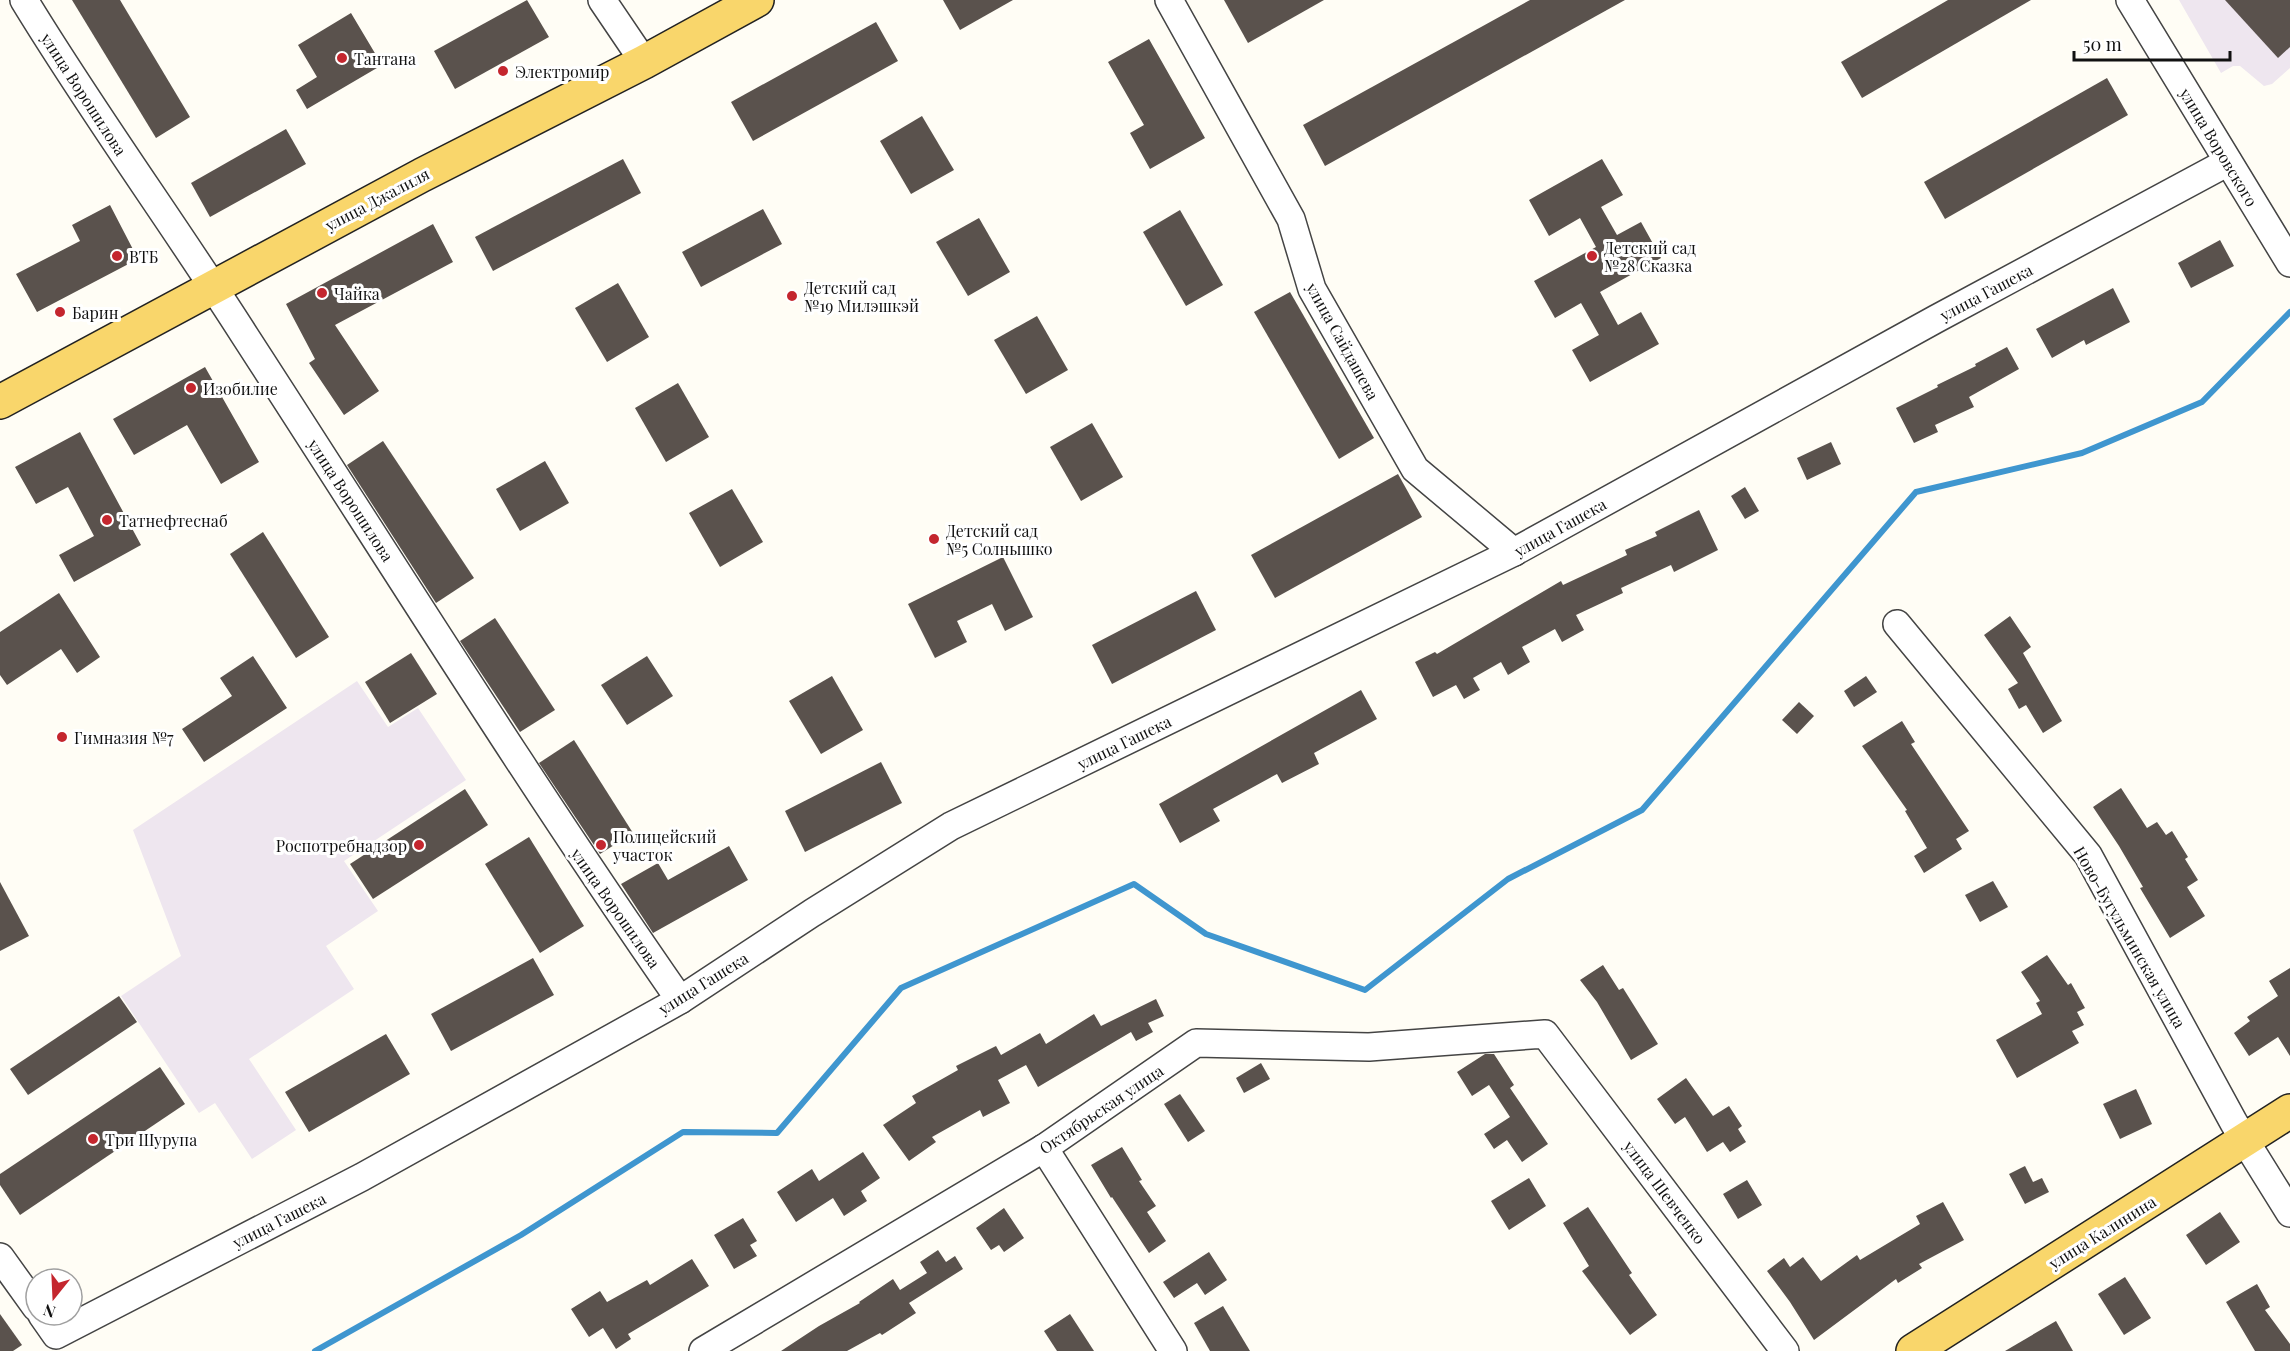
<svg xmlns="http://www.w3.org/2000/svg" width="2290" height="1351" font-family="'Playfair Display',serif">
	<rect width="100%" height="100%" fill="#fffdf5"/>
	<g fill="#eee6ef">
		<path d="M2179,0H2290V68L2272,84L2264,86L2240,66H2233L2221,73Z"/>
		<path d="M357,681L388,727L418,708L466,780L344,861L378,911L326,946L354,989L249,1059L296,1130L252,1159L215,1103L199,1113L121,996L181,956L133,830Z"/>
	</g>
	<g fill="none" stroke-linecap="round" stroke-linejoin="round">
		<path stroke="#3f96cf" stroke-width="6" d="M315,1351L521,1235L683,1132L777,1133L901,988L1134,884L1206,934L1365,990L1508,879L1642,810L1916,492L2082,453L2202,402L2290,312"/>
	</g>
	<g fill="#5a524d">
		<path d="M72,0H120L190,117L156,138Z"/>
		<path d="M527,0L549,37L455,89L434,51Z"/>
		<path d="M943,0H1013L960,30Z"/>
		<path d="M1224,0H1324L1248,43Z"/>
		<path d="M1530,0H1625L1325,166L1303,125Z"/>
		<path d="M1948,0H2031L1862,98L1841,62Z"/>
		<path d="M2225,0H2290V47L2278,58Z"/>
		<path d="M351,13L382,65L307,109L296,90L317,77L298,45Z"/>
		<path d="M876,22L898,61L753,141L731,102Z"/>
		<path d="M1149,39L1205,138L1150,169L1130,133L1144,125L1108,62Z"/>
		<path d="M2107,78L2128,115L1945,219L1924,182Z"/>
		<path d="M922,116L954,170L911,194L880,141Z"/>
		<path d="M286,129L306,164L210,217L191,183Z"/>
		<path d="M623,159L641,193L493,271L475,237Z"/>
		<path d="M1602,159L1623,195L1601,207L1617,235L1641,222L1661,258L1600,292L1618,325L1641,312L1659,344L1590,382L1572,350L1599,335L1581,303L1555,318L1534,281L1596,247L1580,218L1549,236L1529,200Z"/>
		<path d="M110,205L138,259L37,312L16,274L80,241L72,225Z"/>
		<path d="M763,209L782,244L701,287L682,252Z"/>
		<path d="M1180,210L1223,285L1186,306L1143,232Z"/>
		<path d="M979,218L1010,272L968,296L936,242Z"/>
		<path d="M433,224L453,262L335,325L379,391L344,415L309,363L315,359L286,304Z"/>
		<path d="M2220,240L2234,266L2191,288L2178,263Z"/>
		<path d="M618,283L649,337L607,362L575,308Z"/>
		<path d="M2113,288L2130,322L2086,345L2084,340L2052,358L2036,329Z"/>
		<path d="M1290,292L1374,438L1339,459L1254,312Z"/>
		<path d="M1037,316L1068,370L1026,394L994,340Z"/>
		<path d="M2007,347L2019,369L1969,397L1974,407L1935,425L1938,432L1914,443L1896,408L1938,387L1937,385L1976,366L1975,364Z"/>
		<path d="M205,367L259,462L221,484L187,425L134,455L113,419Z"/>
		<path d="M678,383L709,437L666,462L635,408Z"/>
		<path d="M1092,423L1123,477L1081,501L1050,447Z"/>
		<path d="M80,432L141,545L74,582L59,555L94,536L68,487L36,504L15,467Z"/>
		<path d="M383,441L474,578L436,603L347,465Z"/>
		<path d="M1831,442L1841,464L1807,480L1797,458Z"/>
		<path d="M545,461L569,503L520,531L496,489Z"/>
		<path d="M1398,474L1422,517L1275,598L1251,555Z"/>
		<path d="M1745,487L1759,511L1745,519L1731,496Z"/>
		<path d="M732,489L763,542L720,567L689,513Z"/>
		<path d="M1699,510L1718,550L1674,572L1671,565L1621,588L1623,593L1576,615L1584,630L1562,642L1555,629L1522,647L1530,662L1508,675L1501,662L1473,678L1480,690L1464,699L1456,685L1433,697L1415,662L1435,652L1437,654L1561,581L1563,585L1627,555L1625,550L1657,536L1655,532Z"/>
		<path d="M263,532L329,637L296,658L230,554Z"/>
		<path d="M1003,557L1033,617L1005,631L992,604L957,621L967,642L935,658L908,604Z"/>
		<path d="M1196,591L1216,630L1112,684L1092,645Z"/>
		<path d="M59,593L100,657L77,673L61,649L7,685L0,675V632Z"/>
		<path d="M2010,616L2031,647L2023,653L2062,721L2043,733L2026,705L2019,709L2008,689L2018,683L1984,635Z"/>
		<path d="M495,618L555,710L520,732L460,641Z"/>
		<path d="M411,653L437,694L390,723L365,682Z"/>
		<path d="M253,656L287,708L204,762L182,729L232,696L220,678Z"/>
		<path d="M647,656L673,696L627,725L601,685Z"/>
		<path d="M832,676L863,730L821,754L789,701Z"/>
		<path d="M1866,676L1877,692L1854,707L1844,691Z"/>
		<path d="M1361,690L1377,719L1314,753L1319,764L1282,783L1277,774L1213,809L1220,821L1180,843L1159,804Z"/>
		<path d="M1799,702L1814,716L1797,734L1782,720Z"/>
		<path d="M1902,721L1915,742L1911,744L1969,831L1956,839L1962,849L1924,873L1914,856L1927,848L1905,811L1907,810L1862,746Z"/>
		<path d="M574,740L633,833L600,854L539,763Z"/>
		<path d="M881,762L902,803L805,852L785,811Z"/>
		<path d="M2121,788L2147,828L2157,822L2166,835L2172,831L2188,857L2185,859L2198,880L2187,887L2205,916L2170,938L2140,888L2143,887L2119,846L2093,807Z"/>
		<path d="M465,789L488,825L373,899L350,864Z"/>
		<path d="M529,837L584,926L540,953L485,864Z"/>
		<path d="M729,846L748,880L653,933L621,884L658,863L668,880Z"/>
		<path d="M1993,881L2008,907L1980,922L1965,895Z"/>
		<path d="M0,882L29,936L0,951Z"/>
		<path d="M2047,955L2068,985L2071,983L2085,1008L2077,1012L2084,1025L2072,1031L2079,1043L2017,1078L1996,1040L2042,1014L2036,1003L2040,1001L2021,972Z"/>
		<path d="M533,958L554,995L451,1051L431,1014Z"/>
		<path d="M1603,965L1619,990L1623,988L1658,1044L1631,1060L1597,1002L1580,980Z"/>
		<path d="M2290,968V1056L2278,1037L2249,1056L2234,1033L2250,1021L2247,1017L2278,996L2269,981Z"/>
		<path d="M119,996L137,1022L28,1095L10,1069Z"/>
		<path d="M1156,999L1164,1016L1148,1023L1153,1032L1136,1041L1131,1032L1038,1087L1026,1065L998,1080L1010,1103L983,1117L980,1110L932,1137L936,1142L909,1161L883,1125L916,1103L912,1096L958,1070L956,1066L996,1046L1001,1055L1040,1033L1046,1044L1094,1014L1101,1026Z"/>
		<path d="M386,1034L410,1074L309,1132L285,1092Z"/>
		<path d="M1485,1054H1494L1514,1085L1510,1088L1548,1144L1522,1162L1507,1140L1494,1149L1484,1134L1510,1117L1489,1085L1472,1096L1457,1072Z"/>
		<path d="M1261,1063L1270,1079L1244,1093L1236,1078Z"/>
		<path d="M160,1067L185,1104L20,1215L0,1185V1174Z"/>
		<path d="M1686,1078L1713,1116L1729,1106L1742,1126L1738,1129L1746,1142L1730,1152L1723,1142L1707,1152L1685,1117L1675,1124L1657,1099Z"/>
		<path d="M2136,1089L2152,1124L2120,1139L2103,1104Z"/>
		<path d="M1180,1094L1205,1131L1188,1142L1164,1104Z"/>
		<path d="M1122,1147L1142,1180L1139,1181L1156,1206L1147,1212L1166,1241L1149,1253L1112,1197L1111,1198L1091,1165Z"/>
		<path d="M863,1152L880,1178L861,1191L867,1201L844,1216L833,1198L796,1222L777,1192L812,1169L819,1181Z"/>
		<path d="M2025,1166L2033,1182L2042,1178L2049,1192L2025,1204L2009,1174Z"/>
		<path d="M1529,1178L1546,1206L1509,1230L1491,1201Z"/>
		<path d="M1747,1180L1762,1205L1738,1219L1723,1194Z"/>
		<path d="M1943,1202L1964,1240L1919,1264L1922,1268L1898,1283L1896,1279L1814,1340L1790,1302L1767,1271L1784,1258L1790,1267L1803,1257L1821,1281L1857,1255L1860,1260L1920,1224L1916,1216Z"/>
		<path d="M1588,1207L1632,1273L1629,1275L1657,1315L1630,1335L1582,1271L1589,1266L1563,1223Z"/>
		<path d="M1004,1208L1024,1238L1004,1252L999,1245L991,1250L976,1228Z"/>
		<path d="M2220,1212L2240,1242L2206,1265L2186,1235Z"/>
		<path d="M743,1218L757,1241L750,1245L757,1256L734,1269L714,1235Z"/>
		<path d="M938,1250L946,1262L955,1256L963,1269L909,1303L916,1313L882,1335L880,1333L847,1351H781L819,1326L860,1303L859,1302L893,1279L900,1290L927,1273L920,1262Z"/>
		<path d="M1209,1252L1227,1280L1205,1295L1197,1283L1174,1298L1163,1282Z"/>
		<path d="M692,1259L709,1286L628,1334L631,1339L616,1349L603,1328L589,1337L571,1309L600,1291L607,1302L647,1280L650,1285Z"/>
		<path d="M2125,1277L2151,1318L2124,1335L2098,1294Z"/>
		<path d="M2257,1284L2270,1307L2265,1310L2290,1344V1351H2255L2226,1302Z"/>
		<path d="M1223,1306L1250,1351H1210L1194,1323Z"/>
		<path d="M0,1314L22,1345L13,1351H0Z"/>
		<path d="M1070,1314L1094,1351H1057L1044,1331Z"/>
		<path d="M2056,1321L2073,1351H2005Z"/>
	</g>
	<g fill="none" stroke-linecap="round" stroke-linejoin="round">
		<defs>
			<g id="minor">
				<path d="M24,0C94,115 173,223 245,336C389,558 529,783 680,1000"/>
				<path d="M602,0L644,62"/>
				<path d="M1169,0L1291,219L1312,289L1415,469L1514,552"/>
				<path d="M2130,0L2290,263"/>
				<path d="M1897,624L2088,855L2234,1123L2290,1213"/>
				<path d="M1044,1148L1173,1351"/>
				<path d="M0,1257L36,1307"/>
				<path d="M42,1315L56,1335L362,1177L680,1000L812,913L951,826L1514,552L1936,319L2228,162"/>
				<path d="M703,1351L1044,1148L1196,1043L1369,1047L1545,1034L1785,1351"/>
			</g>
			<g id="major">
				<path d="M0,402L422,175L644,62L757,0"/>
				<path d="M1913,1351L2290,1111"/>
			</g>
		</defs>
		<use href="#minor" stroke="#444" stroke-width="30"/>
		<use href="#major" stroke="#222" stroke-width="36"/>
		<use href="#minor" stroke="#fff" stroke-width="27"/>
		<use href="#major" stroke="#f9d66b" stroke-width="33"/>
	</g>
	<g fill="#c4262e" stroke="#fff" stroke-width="2">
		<circle cx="342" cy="58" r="6"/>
		<circle cx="503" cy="71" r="6"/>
		<circle cx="117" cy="256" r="6"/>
		<circle cx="1592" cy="256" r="6"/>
		<circle cx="322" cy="293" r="6"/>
		<circle cx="792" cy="296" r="6"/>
		<circle cx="60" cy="312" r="6"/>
		<circle cx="191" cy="388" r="6"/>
		<circle cx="107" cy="520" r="6"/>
		<circle cx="934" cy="539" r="6"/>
		<circle cx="62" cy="737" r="6"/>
		<circle cx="419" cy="845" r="6"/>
		<circle cx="601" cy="845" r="6"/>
		<circle cx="93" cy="1139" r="6"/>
	</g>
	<g text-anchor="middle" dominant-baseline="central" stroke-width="6" stroke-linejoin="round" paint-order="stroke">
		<g font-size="16" fill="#111" stroke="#fff" text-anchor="start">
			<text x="354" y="58">Тантана</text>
			<text x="515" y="71">Электромир</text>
			<text x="1604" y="247">Детский сад<tspan x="1604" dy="18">№28 Сказка</tspan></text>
			<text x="129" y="256">ВТБ</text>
			<text x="804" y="287">Детский сад<tspan x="804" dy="18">№19 Милэшкэй</tspan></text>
			<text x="334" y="293">Чайка</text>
			<text x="72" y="312">Барин</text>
			<text x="203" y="388">Изобилие</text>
			<text x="119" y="520">Татнефтеснаб</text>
			<text x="946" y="530">Детский сад<tspan x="946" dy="18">№5 Солнышко</tspan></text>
			<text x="74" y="737">Гимназия №7</text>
			<text x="613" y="836">Полицейский<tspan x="613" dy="18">участок</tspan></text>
			<text x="407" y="845" text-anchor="end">Роспотребнадзор</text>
			<text x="105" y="1139">Три Шурупа</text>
		</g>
		<g font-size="16" fill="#111" stroke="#fff">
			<text transform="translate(84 94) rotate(57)">улица Ворошилова</text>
			<text transform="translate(2219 147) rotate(59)">улица Воровского</text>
			<text transform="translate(377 199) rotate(-28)">улица Джалиля</text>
			<text transform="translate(1986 292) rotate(-28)">улица Гашека</text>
			<text transform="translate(1343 341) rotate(61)">улица Сайдашева</text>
			<text transform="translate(351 500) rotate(57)">улица Ворошилова</text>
			<text transform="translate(1560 527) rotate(-29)">улица Гашека</text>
			<text transform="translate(1124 742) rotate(-26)">улица Гашека</text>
			<text transform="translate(616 908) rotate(55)">улица Ворошилова</text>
			<text transform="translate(2130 937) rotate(60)">Ново-Бугульминская улица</text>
			<text transform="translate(703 983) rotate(-32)">улица Гашека</text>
			<text transform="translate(1101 1109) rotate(-34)">Октябрьская улица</text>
			<text transform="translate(1665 1192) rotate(53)">улица Шевченко</text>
			<text transform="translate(279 1220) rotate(-27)">улица Гашека</text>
			<text transform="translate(2102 1232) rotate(-32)">улица Калинина</text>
		</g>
	</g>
	<g transform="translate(54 1297) rotate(198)"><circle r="28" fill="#ffffff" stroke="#a0a0a0" stroke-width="1.5"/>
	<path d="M0-4.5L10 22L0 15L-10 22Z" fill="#c4262e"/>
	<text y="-9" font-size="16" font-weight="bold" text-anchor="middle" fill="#111111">N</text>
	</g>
	<path d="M2074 51v9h156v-9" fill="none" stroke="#111111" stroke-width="3"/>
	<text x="2083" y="51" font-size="18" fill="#111111" stroke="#ffffff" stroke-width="4.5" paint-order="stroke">50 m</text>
</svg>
